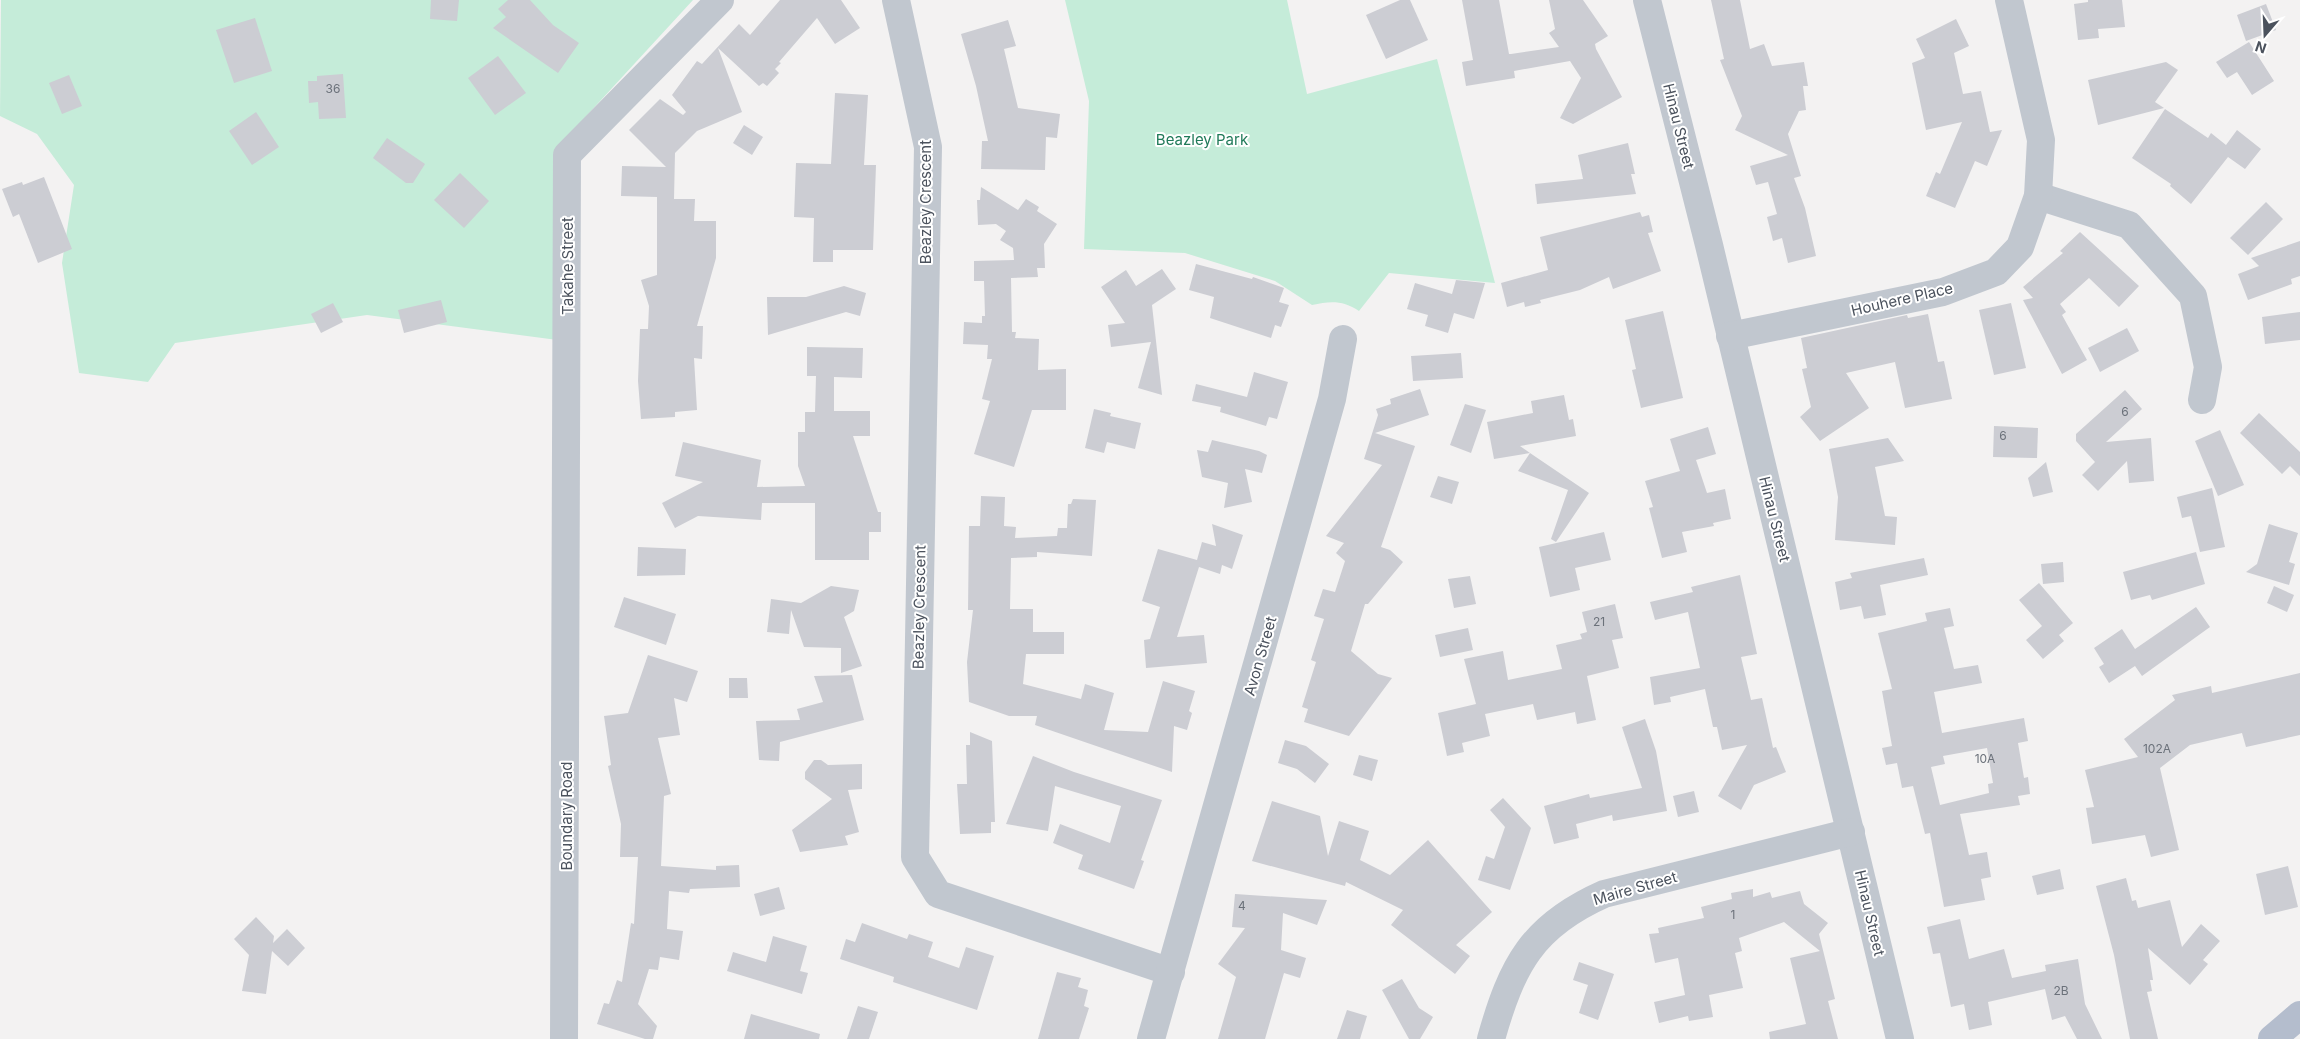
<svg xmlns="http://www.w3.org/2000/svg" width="2300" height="1039" font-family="Inter,sans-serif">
	<rect width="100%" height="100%" fill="#f3f2f2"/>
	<g fill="#c5ecd9">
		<path d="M1,0H693L567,137L565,341L367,315L175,343L148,382L79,373L62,263L74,185L37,134L0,116Z"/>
		<path d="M1065,0H1287L1307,94L1437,59L1495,283L1389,273L1359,311C1343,300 1330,301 1312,305L1275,281L1185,253L1084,249L1089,101Z"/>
	</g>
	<g fill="#cccdd3" fill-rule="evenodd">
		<path d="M431,0H459L457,21L430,19Z"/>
		<path d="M508,0H530L553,25L579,43L558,73L493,28L506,17L498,9Z"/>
		<path d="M780,0H841L860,28L835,44L817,18L779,62L781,63L775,69L779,73L767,86L763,83L759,86L718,48L742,112L697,131L675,153L674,199H695L694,221H716V258L697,326H703L702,359L694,358L697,410L675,412V417L641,419L638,381L640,329H648L649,306L641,280L657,275V197L621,196L622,166L666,167L629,130L660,99L683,115L686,112L672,95L697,61L702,64L739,24L750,35Z"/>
		<path d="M1400,0H1410L1428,40L1386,59L1366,15Z"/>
		<path d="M1462,0H1499L1509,54H1511L1559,47L1549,33L1555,29L1549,0H1583L1608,36L1595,44L1596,49L1622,97L1573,124L1560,118L1581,78L1570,61L1514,71L1515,78L1466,86L1462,62L1473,60Z"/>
		<path d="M1711,0H1740L1750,49L1764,44L1772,66L1804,62L1808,86H1803L1806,110L1799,111L1788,134L1801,176L1794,178L1805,208L1816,256L1788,263L1782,238L1773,241L1767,217L1777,214L1768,182L1756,185L1750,166L1788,155L1735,130L1742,116L1720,60L1724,59Z"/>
		<path d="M2088,0H2122L2125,27L2098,29L2099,38L2078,40L2074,4L2088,2Z"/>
		<path d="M2266,4L2276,30L2246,41L2237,15Z"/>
		<path d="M255,18L272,71L234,83L216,30Z"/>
		<path d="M1956,19L1969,46L1954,53L1963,94L1981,91L1990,132L2002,130L1987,166L1975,161L1955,208L1926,196L1936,172L1940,174L1962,122L1926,130L1912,63L1925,58L1916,39Z"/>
		<path d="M1008,20L1016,46L1004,49L1018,108L1060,114L1057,138L1046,137L1045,170L981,169L982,141H988L976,86L961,34Z"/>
		<path d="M2249,42L2274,81L2252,95L2237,72L2227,78L2216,62Z"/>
		<path d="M498,56L526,93L495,115L468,78Z"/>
		<path d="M2166,62L2178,70L2155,102L2164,108L2098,125L2088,80Z"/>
		<path d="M343,74L346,118L319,119L318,102L309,103L308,81H317V76Z"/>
		<path d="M69,75L82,106L62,114L49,83Z"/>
		<path d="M835,93L868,95L864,165H876L873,250H833V262H813L814,218L794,217L796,163L831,164Z"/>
		<path d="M2165,109L2208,138L2211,133L2226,145L2237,130L2261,149L2245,169L2228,157L2191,204L2170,186L2171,184L2132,158Z"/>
		<path d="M256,112L279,147L252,165L229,131Z"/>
		<path d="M744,125L763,137L752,155L733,143Z"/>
		<path d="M387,138L425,164L413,183H406L373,158Z"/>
		<path d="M1628,143L1635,174H1631L1636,194L1537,204L1535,184L1583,179L1578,155Z"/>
		<path d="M460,173L489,201L464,228L434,200Z"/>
		<path d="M44,177L72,249L38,263L19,214L13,217L2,189L22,182L23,185Z"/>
		<path d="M981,187L1018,210L1026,199L1039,207L1037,211L1057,224L1044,244L1045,268H1037L1038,277L1011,278L1012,332H1016L1015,338L1039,339L1038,370L1066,369V410H1032L1014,467L974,454L990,401L982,399L992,359H987L988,345L963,344L964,322L982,323V316H985L984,281H974V261L1014,260L1013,248L1000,240L1006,231L996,224L978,225L977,200H980Z"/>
		<path d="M2266,202L2283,219L2248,255L2230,238Z"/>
		<path d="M1640,212L1642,217L1649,215L1653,232L1648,233L1661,271L1613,289L1609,277L1580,290L1540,300L1541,303L1525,307L1524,302L1507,307L1501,283L1548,270L1540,237Z"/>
		<path d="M2080,232L2139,286L2119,307L2089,278L2060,304L2066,312L2062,315L2087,360L2062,374L2023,300L2033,298L2023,287L2063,253L2060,251Z"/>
		<path d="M2300,241V276L2291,279L2292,284L2248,300L2238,274L2259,266L2251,258Z"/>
		<path d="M1196,264L1252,279L1253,277L1284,288L1279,302L1289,305L1281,327L1275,325L1271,338L1210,318L1214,297L1189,290Z"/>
		<path d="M1162,269L1176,289L1152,305L1162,395L1138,388L1151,342L1111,347L1108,325L1125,323L1101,287L1126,270L1136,286Z"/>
		<path d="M1456,280L1485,283L1474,319L1454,313L1448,333L1425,326L1428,315L1407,309L1415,283L1452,294Z"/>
		<path d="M844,286L866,293L860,316L846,312L768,335L767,297H806Z"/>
		<path d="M441,300L447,322L404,333L398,310Z"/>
		<path d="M333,303L343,322L321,333L311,314Z"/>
		<path d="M2011,303L2026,368L1994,375L1979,310Z"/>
		<path d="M1663,311L1683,398L1641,408L1632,370L1636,369L1625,320Z"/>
		<path d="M2300,312V340L2265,344L2262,317Z"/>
		<path d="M1928,314L1938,362L1944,361L1952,399L1905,408L1895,362L1846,373L1869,408L1820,441L1800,417L1811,407L1802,369L1807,368L1801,338L1907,315L1908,318Z"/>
		<path d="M2127,328L2139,351L2100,372L2088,348Z"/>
		<path d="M807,347L863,348L862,378L834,377V411H870V436H853L878,512H881V532H869V560H815V503H762L761,520L698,516L675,528L662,503L703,482L675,476L683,442L761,460L757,487L805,486L798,466V432H805V412H815L816,376H807Z"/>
		<path d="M1461,353L1463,378L1413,381L1411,356Z"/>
		<path d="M1254,372L1288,382L1277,419L1269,417L1266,426L1220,412L1221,407L1192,401L1196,384L1247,397Z"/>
		<path d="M1420,389L1429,415L1375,433L1415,446L1381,547L1390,550L1403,562L1368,604H1365L1351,651L1378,674L1392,678L1349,736L1304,722L1308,709L1302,707L1316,662L1311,660L1324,619L1314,616L1323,589L1335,592L1345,561L1336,553L1344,543L1326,536L1382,465L1364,459L1378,415L1376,409L1391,404L1390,399Z"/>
		<path d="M2125,390L2142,409L2106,442L2151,438L2154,481L2129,483L2127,461L2098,491L2082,475L2095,462L2076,441V434Z"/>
		<path d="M1564,395L1569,420L1573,419L1576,436L1520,446L1530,453L1494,459L1487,422L1533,413L1531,401Z"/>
		<path d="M1465,404L1486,410L1471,453L1450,445Z"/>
		<path d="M1094,409L1111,413L1110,416L1141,423L1135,449L1107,442L1104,453L1085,448Z"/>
		<path d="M2259,413L2300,452V476L2290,466L2282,474L2240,433Z"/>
		<path d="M1994,426L2038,428L2037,458L1993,457Z"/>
		<path d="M1708,427L1716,454L1696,460L1707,493L1725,489L1731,519L1713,523L1714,526L1682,532L1687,552L1662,558L1649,508L1653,507L1645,481L1680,471L1670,439Z"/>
		<path d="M2220,430L2244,485L2218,496L2195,441Z"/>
		<path d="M1888,438L1904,461L1875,467L1885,516L1897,517L1895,545L1835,540L1838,497L1829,449Z"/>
		<path d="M1212,440L1259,451L1267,455L1262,473L1245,469L1252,502L1224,508L1228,483L1202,477L1197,450L1208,452Z"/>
		<path d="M1530,453L1589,493L1556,542L1551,539L1568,490L1518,471Z"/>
		<path d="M2046,462L2053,492L2033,497L2028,478Z"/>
		<path d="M1438,476L1459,482L1452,504L1430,497Z"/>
		<path d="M2212,488L2225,547L2200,552L2191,516L2182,518L2177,497Z"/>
		<path d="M981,496L1005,497L1004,526L1016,527L1015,538L1057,536L1058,528H1067L1068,504H1071L1073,499L1096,500L1092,556L1037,552V557L1011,558L1010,609H1033V632H1064V654H1026L1023,684L1081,699L1085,684L1114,693L1104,730L1148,732L1163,681L1195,691L1189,711L1192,713L1187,730L1174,726L1172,772L1035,725L1037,716H1009L969,702L967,662L973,610H968L969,526H980Z"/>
		<path d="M1212,524L1243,535L1232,569L1222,565L1220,574L1199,567L1177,637L1204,635L1207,663L1146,668L1144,640L1150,639L1160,607L1142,601L1158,549L1197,560L1202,542L1216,546Z"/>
		<path d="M2269,524L2298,533L2289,562L2295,564L2289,585L2246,572L2257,564Z"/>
		<path d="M1604,532L1611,560L1575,568L1580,590L1550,597L1539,547Z"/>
		<path d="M638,547L686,549L685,575L637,576Z"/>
		<path d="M2196,552L2205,584L2152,600L2150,595L2131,600L2123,572Z"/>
		<path d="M1924,558L1928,575L1880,585L1886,615L1864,619L1861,606L1840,610L1835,582L1852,578L1850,573Z"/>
		<path d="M2063,562L2064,582L2043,584L2041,564Z"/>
		<path d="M1740,575L1757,654L1741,657L1751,700L1762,698L1773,748L1776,747L1786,772L1754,785L1741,810L1718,796L1747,745L1722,750L1717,727H1713L1705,689L1670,697L1671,702L1654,705L1650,677L1700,668L1688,612L1655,620L1650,602L1693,592L1691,587Z"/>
		<path d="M1470,576L1476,604L1454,608L1448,579Z"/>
		<path d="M2039,583L2073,623L2059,635L2064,641L2043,659L2026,640L2042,626L2019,600Z"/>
		<path d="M831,586L859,590L854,611L844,617L862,666L841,673V648L804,647L791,610L789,634L767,632L771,599L801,603Z"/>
		<path d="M2274,586L2294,595L2287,612L2267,603Z"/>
		<path d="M624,597L676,614L666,645L614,627Z"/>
		<path d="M1615,604L1623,638L1612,640L1619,668L1587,676L1596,720L1577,724L1575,712L1537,720L1533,704L1485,714L1490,736L1462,743L1464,752L1447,756L1438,713L1476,704L1464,659L1503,651L1508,680L1562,669L1556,645L1582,639L1580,634L1587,632L1582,612Z"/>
		<path d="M2196,607L2210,627L2142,676L2135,666L2109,683L2099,667L2104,664L2094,648L2122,629L2135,649Z"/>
		<path d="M1950,608L1954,626L1944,628L1954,669L1978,665L1982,683L1934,692L1942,733L2024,718L2028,741L2018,743L2024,778L2028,777L2030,794L2018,796L2020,805L1960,814L1969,855L1987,852L1991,877L1981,879L1985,900L1944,907L1930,833L1925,834L1913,786L1902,788L1897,763L1886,765L1882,748L1892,746L1882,691L1892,689L1878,633L1927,621L1925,613ZM1987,748L1993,783L1988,784L1989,793L1940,805L1931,767L1945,764L1943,756Z"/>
		<path d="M1468,628L1473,650L1440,657L1435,635Z"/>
		<path d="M648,655L698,671L687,702L674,698L680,735L658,738L671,794L664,796L661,866L716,870V866L739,865L740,887L690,889L689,893L669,891L667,929L683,931L679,960L660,957L658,970L649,969L638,1004L657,1026L653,1039H645L597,1024L604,1003L609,1004L617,980L622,982L631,923L634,924L638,857H620L621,824L608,766L611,765L604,716L628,713Z"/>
		<path d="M2300,673V735L2246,747L2242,733L2190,745L2160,768L2179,850L2151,857L2145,835L2092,844L2086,808L2094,807L2085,770L2138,757L2124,739L2175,700L2172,695L2211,686L2212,693Z"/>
		<path d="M852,675L864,720L780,742L779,761L759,760L756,721L800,720L797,709L823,702L814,676Z"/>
		<path d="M729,678H747L748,698H729Z"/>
		<path d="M1645,719L1656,751L1667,811L1613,821L1612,815L1576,824L1579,838L1554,844L1544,806L1589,794L1590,798L1642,788L1622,727Z"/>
		<path d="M970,732L992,741L995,822H991V833L960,834L957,784H967L966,745H970Z"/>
		<path d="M1285,740L1306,746L1329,764L1315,783L1297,769L1278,763Z"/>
		<path d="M1359,755L1378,760L1372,781L1353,775Z"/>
		<path d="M1033,756L1074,772L1162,800L1141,860L1144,861L1134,889L1078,869L1083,855L1053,843L1060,824L1110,843L1121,806L1055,786L1048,831L1006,824Z"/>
		<path d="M814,760H821L828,765L862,764V789L848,790L859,832L845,836L848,845L800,852L792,830L832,799L805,779V772Z"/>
		<path d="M1694,791L1699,812L1678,817L1673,796Z"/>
		<path d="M1503,798L1531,828L1510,890L1478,880L1486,856L1494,859L1505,827L1490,810Z"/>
		<path d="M1272,801L1320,816L1328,856L1339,821L1369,831L1360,860L1390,875L1428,840L1492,912L1456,945L1470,956L1455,974L1391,925L1403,910L1346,882L1345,886L1252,861Z"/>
		<path d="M2288,866L2298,907L2265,915L2256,874Z"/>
		<path d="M2060,869L2064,889L2037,895L2032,876Z"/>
		<path d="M2126,878L2132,901L2136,900L2138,908L2170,900L2182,947L2201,924L2220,941L2203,960L2208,964L2190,985L2148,948L2153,980H2150L2152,991L2147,992L2158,1039H2130L2114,955L2096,886Z"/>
		<path d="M779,887L785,909L760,916L754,894Z"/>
		<path d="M1753,889V897L1770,892L1772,898L1800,891L1804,904L1828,923L1819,934L1835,999L1828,1001L1838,1039H1770L1769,1032L1806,1024L1790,958L1820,951L1784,922L1739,938L1742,951L1735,953L1743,988L1709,995L1713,1017L1689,1021L1688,1016L1659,1023L1654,1002L1685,995L1678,958L1655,963L1649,934L1659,933L1658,928L1704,918L1701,907L1732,899L1731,893Z"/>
		<path d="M1235,894L1327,900L1317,925L1283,913L1281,950L1306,958L1300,978L1284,973L1265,1039H1218L1236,977L1218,964L1245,928L1232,927Z"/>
		<path d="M256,917L274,936L273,943L287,929L305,948L288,966L272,951L266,994L242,991L249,955L234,939Z"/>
		<path d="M1960,919L1969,959L2004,949L2012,978L2046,971L2045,965L2078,959L2085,1004L2102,1039H2077L2065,1016L2052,1020L2045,989L1988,1002L1992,1025L1969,1030L1964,1004L1951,1007L1940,953L1933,954L1927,927Z"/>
		<path d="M862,923L907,939L909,934L933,942L928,957L959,968L966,947L994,956L977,1010L893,982L894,977L840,959L846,939L855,942Z"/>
		<path d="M773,936L807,946L800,971L808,973L802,994L727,971L733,952L766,962Z"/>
		<path d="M1579,962L1614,974L1598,1020L1579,1013L1588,985L1573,980Z"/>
		<path d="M1057,972L1081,978L1078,987L1088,990L1084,1006L1089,1008L1079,1039H1038Z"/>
		<path d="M1402,979L1419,1008L1433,1017L1420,1039H1409L1382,990Z"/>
		<path d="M858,1006L878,1012L869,1039H847Z"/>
		<path d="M1347,1010L1367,1016L1360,1039H1337Z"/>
		<path d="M751,1014L820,1034L819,1039H744Z"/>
	</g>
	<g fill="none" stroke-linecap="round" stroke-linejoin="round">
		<g stroke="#c1c7cf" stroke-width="28">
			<path d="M896,0L928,147L915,857L938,894L1171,972"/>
			<path d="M1647,0L1709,245L1900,1039"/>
			<path d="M2038,196L2129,225L2193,296L2208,367L2202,400"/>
			<path d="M1730,336L1943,292L1996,272L2020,247L2038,196L2041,140L2009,0"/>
			<path d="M564,1039L567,155L720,0"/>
			<path d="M1151,1039L1332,399L1343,339"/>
			<path d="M1491,1039C1512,965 1532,926 1604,894L1851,832"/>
		</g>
		<path stroke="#b4bdcd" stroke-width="28" d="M2272,1039L2300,1015"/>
	</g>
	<g text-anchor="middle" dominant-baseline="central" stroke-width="4" stroke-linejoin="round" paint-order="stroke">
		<g font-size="12" fill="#6b717a">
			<text x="333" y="88">36</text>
			<text x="2125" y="411">6</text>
			<text x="2003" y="435">6</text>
			<text x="1599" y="621">21</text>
			<text x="2157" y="748">102A</text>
			<text x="1985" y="758">10A</text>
			<text x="1242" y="905">4</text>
			<text x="1733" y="914">1</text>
			<text x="2061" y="990">2B</text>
		</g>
		<g font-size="15" fill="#4b525d" stroke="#fff">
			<text transform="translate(1679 126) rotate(76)">Hinau Street</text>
			<text transform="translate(925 202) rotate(-90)">Beazley Crescent</text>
			<text transform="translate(567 266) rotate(-90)">Takahe Street</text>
			<text transform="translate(1902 299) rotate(-13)">Houhere Place</text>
			<text transform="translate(1775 519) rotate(76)">Hinau Street</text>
			<text transform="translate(919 607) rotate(-89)">Beazley Crescent</text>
			<text transform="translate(1260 656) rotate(-74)">Avon Street</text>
			<text transform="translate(566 816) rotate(-90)">Boundary Road</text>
			<text transform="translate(1635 888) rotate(-16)">Maire Street</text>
			<text transform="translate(1870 913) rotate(77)">Hinau Street</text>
		</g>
		<g font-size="15" fill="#207a59" stroke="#fff">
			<text x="1202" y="139">Beazley Park</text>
		</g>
	</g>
	<g transform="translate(2265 35) rotate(199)" stroke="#ffffff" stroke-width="4" paint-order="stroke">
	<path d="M0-4L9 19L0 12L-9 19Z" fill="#4b525d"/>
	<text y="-8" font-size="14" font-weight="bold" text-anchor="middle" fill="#4b525d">N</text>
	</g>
</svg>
